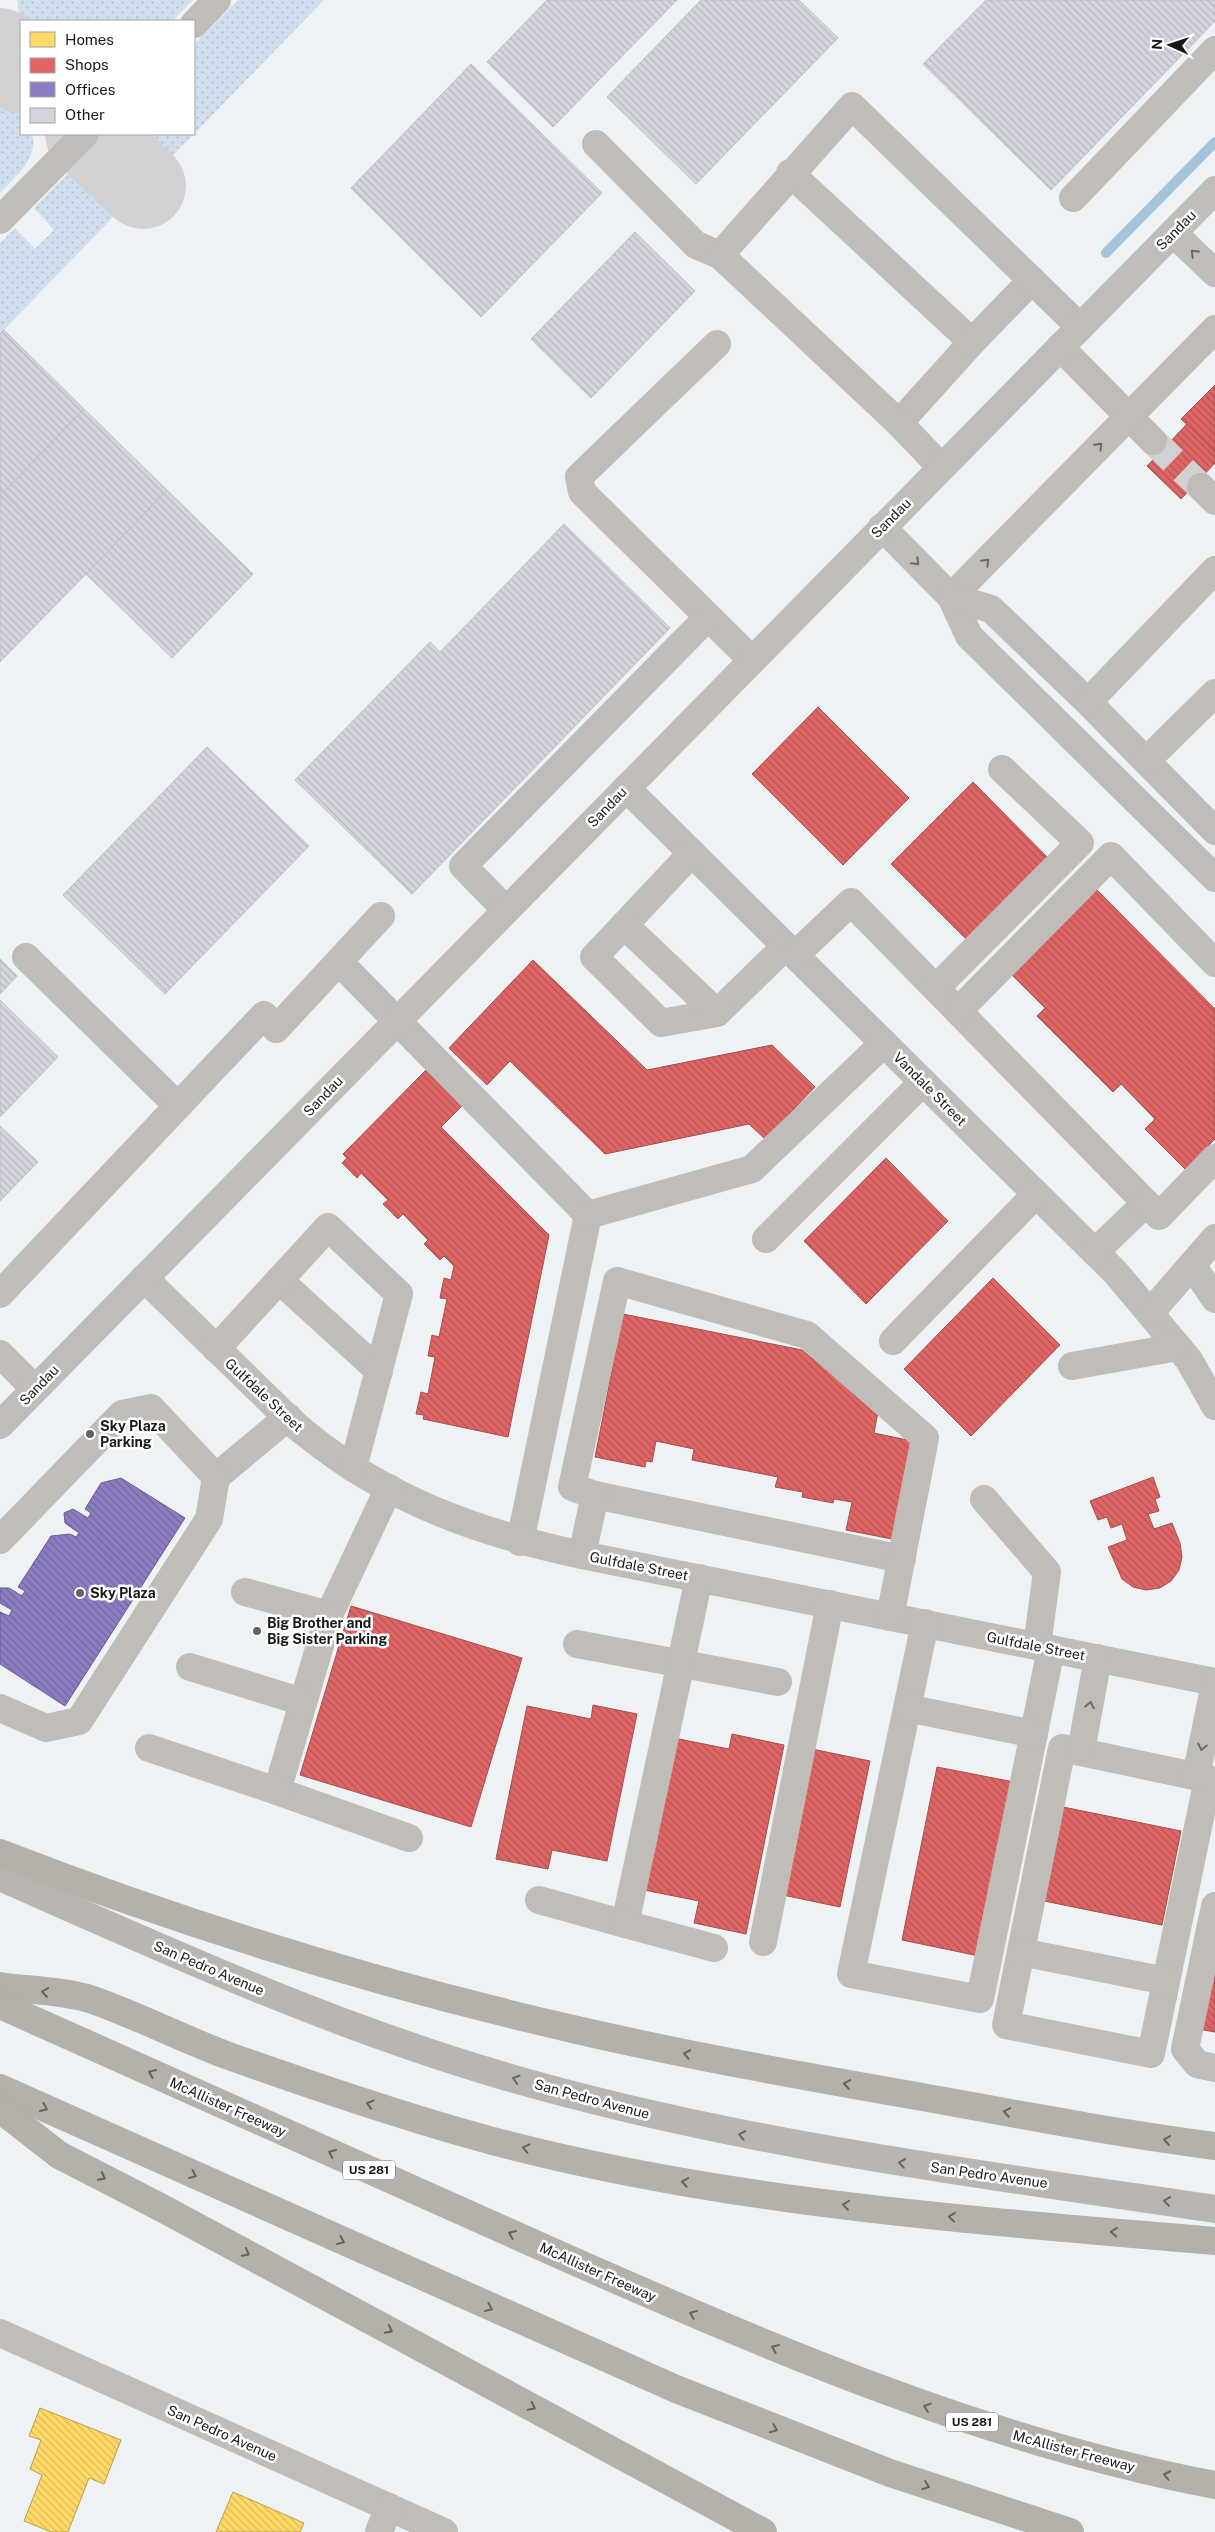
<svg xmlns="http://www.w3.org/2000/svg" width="1215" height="2532" font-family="'Public Sans',sans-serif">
	<defs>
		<pattern id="grass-dots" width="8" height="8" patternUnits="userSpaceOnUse" patternTransform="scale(1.25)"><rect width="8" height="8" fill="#d0dfee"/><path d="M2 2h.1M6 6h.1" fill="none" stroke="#b2bfcc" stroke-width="1.8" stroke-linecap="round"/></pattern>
		<pattern id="homes-back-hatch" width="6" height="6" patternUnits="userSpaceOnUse" patternTransform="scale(1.25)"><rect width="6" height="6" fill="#ffd966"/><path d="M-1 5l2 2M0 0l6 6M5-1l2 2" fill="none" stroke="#daba58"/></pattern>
		<pattern id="shops-back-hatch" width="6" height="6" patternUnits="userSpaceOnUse" patternTransform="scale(1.25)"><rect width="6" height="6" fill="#e06666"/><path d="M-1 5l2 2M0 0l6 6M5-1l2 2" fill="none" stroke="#b55353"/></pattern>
		<pattern id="offices-back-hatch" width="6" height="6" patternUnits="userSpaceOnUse" patternTransform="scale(1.25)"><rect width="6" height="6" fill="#8e7cc3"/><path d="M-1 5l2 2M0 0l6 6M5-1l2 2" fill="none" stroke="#73659e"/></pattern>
		<pattern id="building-back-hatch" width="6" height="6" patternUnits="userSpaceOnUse" patternTransform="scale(1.25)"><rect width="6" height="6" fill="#d4d5de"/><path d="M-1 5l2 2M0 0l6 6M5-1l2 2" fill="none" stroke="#b5b6be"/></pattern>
	</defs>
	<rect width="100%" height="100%" fill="#eff2f4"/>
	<g fill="url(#grass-dots)">
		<path d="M17,0H193L172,21H21V25Z"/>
		<path d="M238,0H324L160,169L129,138L128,134H194V44Z"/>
		<path d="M0,92L21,111V134H32C39,158 15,177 0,193Z"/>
		<path d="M77,164L123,207L0,334V243L15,228L35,249L54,230L34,208Z"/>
	</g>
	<g fill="url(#homes-back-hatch)" stroke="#b99f4f">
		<path d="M40,2408L121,2440L104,2484L89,2478L68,2532H51L24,2521L42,2475L30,2469L41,2440L29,2436Z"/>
		<path d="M233,2492L304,2523L300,2532H216Z"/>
	</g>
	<g fill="url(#shops-back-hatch)" stroke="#a44f4f">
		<path d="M1215,385V452L1181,419Z"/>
		<path d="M1187,424L1215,452V463L1181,499L1147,466Z"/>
		<path d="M818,707L909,798L843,865L752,774Z"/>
		<path d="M973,782L1049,859L967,940L891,864Z"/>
		<path d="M1092,885L1215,1009V1139L1185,1169L1145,1129L1155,1119L1121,1084L1113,1092L1037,1016L1045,1008L1007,970Z"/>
		<path d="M533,960L647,1070L772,1045L815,1087L765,1139L749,1124L605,1154L510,1061L487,1085L449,1048Z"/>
		<path d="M427,1069L463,1105L441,1127L549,1235L508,1437L423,1419L424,1415L416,1414L421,1392L428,1394L435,1357L428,1356L432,1335L439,1337L447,1299L440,1298L444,1278L451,1280L454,1266L444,1256L440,1260L424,1244L428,1240L403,1214L398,1219L383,1204L388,1200L361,1173L357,1178L342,1163L347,1158L343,1154Z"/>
		<path d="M886,1158L948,1221L866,1304L804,1241Z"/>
		<path d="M993,1278L1060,1345L971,1436L904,1369Z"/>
		<path d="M623,1314L802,1350L878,1412L874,1433L917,1442L897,1540L846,1530L852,1502L834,1499L833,1503L802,1497L803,1492L775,1487L778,1477L692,1460L694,1449L656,1441L652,1462L646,1461L645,1467L595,1457Z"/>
		<path d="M1153,1477L1160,1497L1155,1499L1159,1511L1148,1514L1154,1529L1172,1523L1180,1543L1182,1557L1179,1570L1171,1581L1160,1588L1146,1590L1133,1587L1122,1579L1108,1547L1127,1540L1122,1524L1111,1528L1107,1517L1098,1520L1090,1501Z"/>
		<path d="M351,1606L522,1658L471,1827L300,1775Z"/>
		<path d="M593,1705L637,1714L607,1861L552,1850L548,1869L496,1859L527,1706L591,1719Z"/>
		<path d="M732,1734L784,1745L746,1934L694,1923L699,1901L639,1889L669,1737L729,1749Z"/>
		<path d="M807,1748L870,1761L840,1907L778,1894Z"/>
		<path d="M937,1767L1014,1782L979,1956L902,1940Z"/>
		<path d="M1063,1807L1181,1831L1162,1925L1044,1901Z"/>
		<path d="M1215,1943V2032L1198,2029Z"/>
	</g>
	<path fill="url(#offices-back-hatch)" stroke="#6a5e90" d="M121,1478L185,1518L65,1706L0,1664V1612L9,1616L12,1610L0,1603V1588H9L22,1596L25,1591L18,1587L51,1536L70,1534L76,1537L79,1533L65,1523L64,1513L73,1509L88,1518L91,1513L85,1509L101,1483Z"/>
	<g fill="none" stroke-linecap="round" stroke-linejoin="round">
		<path stroke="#a6c4d9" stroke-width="10" d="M1106,253L1215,142"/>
		<g stroke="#d2d2d4" stroke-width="86">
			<path d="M0,51L21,70"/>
			<path d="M88,134L143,186"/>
		</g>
	</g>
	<g fill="url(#building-back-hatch)" stroke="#bebfc1">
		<path d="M547,0H677L553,127L487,62Z"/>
		<path d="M701,0H799L838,38L696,184L607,97Z"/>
		<path d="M986,0H1064L1152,86L1051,190L923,64Z"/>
		<path d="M1064,0H1215V21L1152,86Z"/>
		<path d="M471,64L602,193L481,317L351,188Z"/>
		<path d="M635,232L695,291L591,398L531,339Z"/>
		<path d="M4,330L84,409L3,493L0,490V334Z"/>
		<path d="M84,409L167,490L86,574L3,493Z"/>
		<path d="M0,490L86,574L0,662Z"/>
		<path d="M167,490L253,574L172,658L86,574Z"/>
		<path d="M564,524L670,628L546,756L440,652Z"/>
		<path d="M430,642L546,756L412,894L295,780Z"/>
		<path d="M207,747L309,846L165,994L63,895Z"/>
		<path d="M0,959L17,976L0,994Z"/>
		<path d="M0,1000L58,1057L0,1117Z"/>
		<path d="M0,1126L38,1162L0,1201Z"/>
	</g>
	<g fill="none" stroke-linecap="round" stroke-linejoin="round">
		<path stroke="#cfd1d3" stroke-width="28" stroke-dasharray="28 14" stroke-linecap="butt" d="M1153,441L1201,487"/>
		<g stroke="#c0bcb8" stroke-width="28">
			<path d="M194,24L217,0"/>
			<path d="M596,144L696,245L720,255"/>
			<path d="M790,173L972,342L899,423"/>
			<path d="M1073,198L1215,50"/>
			<path d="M0,220L85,134"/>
			<path d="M1173,233L1215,273"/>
			<path d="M972,342L1032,280"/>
			<path d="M717,344L579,477L582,492L752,660"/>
			<path d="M1060,347L1153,441"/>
			<path d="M941,467L899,423L720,255L852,106L1080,327"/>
			<path d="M1201,487L1215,501"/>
			<path d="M882,527L951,597L969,636L1215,878"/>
			<path d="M951,597L1215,329"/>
			<path d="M951,597L991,609L1088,702L1215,831"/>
			<path d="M1088,702L1215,570"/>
			<path d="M1146,761L1215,693"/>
			<path d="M626,788L1116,1273L1189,1360L1215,1406"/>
			<path d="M692,853L594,957L661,1023L717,1013L786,946"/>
			<path d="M506,910L463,866L708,617"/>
			<path d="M624,925L717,1013"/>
			<path d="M795,955L851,902L1146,1203L1095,1252"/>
			<path d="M26,957L178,1106"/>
			<path d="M339,962L588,1215L520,1542"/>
			<path d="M936,988L1080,843L1002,769"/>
			<path d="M958,1011L1111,856L1215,963"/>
			<path d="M1146,1203L1159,1216L1215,1158"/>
			<path d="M588,1215L752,1169L884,1043"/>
			<path d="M766,1239L923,1082"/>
			<path d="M1192,1265L1215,1299"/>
			<path d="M144,1278C182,1315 220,1352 258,1389C273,1403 288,1420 305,1433C387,1500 479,1533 582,1555L1215,1682"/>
			<path d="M279,1280L379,1371"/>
			<path d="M0,1294L264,1015L276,1029L381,916"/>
			<path d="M1150,1313L1215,1238"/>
			<path d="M893,1341L1036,1194"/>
			<path d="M216,1349L328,1227L399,1294L353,1468"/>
			<path d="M0,1354L35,1389"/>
			<path d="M1072,1366L1178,1347"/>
			<path d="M0,1425L1215,190"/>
			<path d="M216,1477L288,1417"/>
			<path d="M389,1488L329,1615L277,1791L409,1838"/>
			<path d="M595,1495L902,1559"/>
			<path d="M984,1499L1047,1572L1037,1646"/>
			<path d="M0,1540L122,1414L151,1408L216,1477L209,1519L79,1721L46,1728L0,1708"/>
			<path d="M582,1555L595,1495L572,1487L617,1281L807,1335L925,1438L890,1617"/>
			<path d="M245,1592L329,1615"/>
			<path d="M925,1623L851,1974L980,1999L1051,1649"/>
			<path d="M577,1644L778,1682"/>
			<path d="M190,1667L303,1702"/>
			<path d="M907,1708L1034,1734"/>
			<path d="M149,1748L277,1791"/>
			<path d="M1062,1748L1208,1779L1151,2054L1006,2025Z"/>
			<path d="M1081,1751L1098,1658"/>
			<path d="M1196,1776L1215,1684"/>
			<path d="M539,1900L625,1924L699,1578"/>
			<path d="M1215,1906L1185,2049L1197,2064L1215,2068"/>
			<path d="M625,1924L714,1948"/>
			<path d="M763,1942L830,1604"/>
			<path d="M1021,1952L1166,1981"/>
			<path d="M0,2333L444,2532"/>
			<path d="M379,2532L389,2507"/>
		</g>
		<path stroke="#b9b6b1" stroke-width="28" d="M0,1877C163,1949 325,2023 497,2074C731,2143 973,2173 1215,2209"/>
		<g stroke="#b4b0aa" stroke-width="28">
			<path d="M0,1853C188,1926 381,1985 577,2030C690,2056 803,2076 917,2096C1016,2114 1115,2133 1215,2146"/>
			<path d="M0,1986C27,1990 68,1991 93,2000C138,2016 181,2038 226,2055C313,2086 400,2116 489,2140C725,2203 972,2220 1215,2241"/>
			<path d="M0,2005C190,2090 380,2176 571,2260C780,2352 989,2442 1215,2485"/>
			<path d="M0,2088L676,2389L890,2473L1070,2532"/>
			<path d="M0,2109L59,2155L160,2207L763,2532"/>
		</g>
	</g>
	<defs><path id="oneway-chevron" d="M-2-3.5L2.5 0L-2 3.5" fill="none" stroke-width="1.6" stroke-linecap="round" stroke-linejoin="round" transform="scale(1.25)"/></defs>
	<g stroke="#6c6a68">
		<use href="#oneway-chevron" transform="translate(1194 253) rotate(-136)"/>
		<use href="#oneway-chevron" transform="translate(1099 446) rotate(-46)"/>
		<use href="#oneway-chevron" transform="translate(916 562) rotate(45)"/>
		<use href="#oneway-chevron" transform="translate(986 562) rotate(-46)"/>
		<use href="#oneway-chevron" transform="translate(1090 1705) rotate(-79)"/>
		<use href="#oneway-chevron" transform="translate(1202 1747) rotate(102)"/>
	</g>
	<g stroke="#666462">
		<use href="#oneway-chevron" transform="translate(45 1992) rotate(-172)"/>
		<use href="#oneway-chevron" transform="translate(687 2054) rotate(-168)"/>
		<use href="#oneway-chevron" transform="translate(152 2073) rotate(-156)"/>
		<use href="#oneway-chevron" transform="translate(847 2084) rotate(-170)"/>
		<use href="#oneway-chevron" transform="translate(370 2104) rotate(-162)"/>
		<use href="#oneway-chevron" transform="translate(44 2108) rotate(24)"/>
		<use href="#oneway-chevron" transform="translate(1007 2112) rotate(-170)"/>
		<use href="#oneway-chevron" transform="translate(1167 2140) rotate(-172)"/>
		<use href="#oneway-chevron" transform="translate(526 2148) rotate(-167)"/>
		<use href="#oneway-chevron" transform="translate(332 2153) rotate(-156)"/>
		<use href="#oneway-chevron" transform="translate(193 2175) rotate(24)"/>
		<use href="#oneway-chevron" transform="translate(102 2177) rotate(27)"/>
		<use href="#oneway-chevron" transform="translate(685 2182) rotate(-171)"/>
		<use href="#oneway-chevron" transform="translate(846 2205) rotate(-173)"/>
		<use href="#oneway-chevron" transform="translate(952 2217) rotate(-174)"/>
		<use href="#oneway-chevron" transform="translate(1114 2232) rotate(-175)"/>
		<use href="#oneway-chevron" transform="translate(512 2234) rotate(-156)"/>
		<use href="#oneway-chevron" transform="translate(341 2241) rotate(24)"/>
		<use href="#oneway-chevron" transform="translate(246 2253) rotate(28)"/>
		<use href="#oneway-chevron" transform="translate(489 2308) rotate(24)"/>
		<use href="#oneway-chevron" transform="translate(693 2314) rotate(-158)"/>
		<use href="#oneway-chevron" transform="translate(389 2330) rotate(28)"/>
		<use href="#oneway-chevron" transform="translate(775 2348) rotate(-157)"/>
		<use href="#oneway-chevron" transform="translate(532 2407) rotate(28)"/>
		<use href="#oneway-chevron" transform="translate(927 2407) rotate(-161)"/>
		<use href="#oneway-chevron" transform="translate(774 2429) rotate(22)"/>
		<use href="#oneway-chevron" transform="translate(1167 2475) rotate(-168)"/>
		<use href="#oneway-chevron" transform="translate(926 2486) rotate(20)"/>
	</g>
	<g stroke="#686765">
		<use href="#oneway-chevron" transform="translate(516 2079) rotate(-164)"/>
		<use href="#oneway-chevron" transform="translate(742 2135) rotate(-169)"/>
		<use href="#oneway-chevron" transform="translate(902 2163) rotate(-172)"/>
		<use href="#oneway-chevron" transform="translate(1167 2201) rotate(-172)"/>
	</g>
	<g fill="#636466" stroke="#fff" stroke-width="2">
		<circle cx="90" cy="1434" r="5"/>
		<circle cx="80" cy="1593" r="5"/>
		<circle cx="257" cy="1631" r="5"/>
	</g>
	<g text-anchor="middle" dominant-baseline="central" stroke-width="5" stroke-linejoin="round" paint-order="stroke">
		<g fill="#fff" stroke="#5d5d5e" stroke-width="1">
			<rect x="343" y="2160.5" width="52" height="19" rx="4"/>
			<rect x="946" y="2412.5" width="52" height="19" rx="4"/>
		</g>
		<g font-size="12" font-weight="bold" fill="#171819">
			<text x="369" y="2170">US 281</text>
			<text x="972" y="2422">US 281</text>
		</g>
		<g font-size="14" fill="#171819" stroke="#fff">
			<text transform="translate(1176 230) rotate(-45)">Sandau</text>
			<text transform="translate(891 518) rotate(-45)">Sandau</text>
			<text transform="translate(607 807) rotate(-46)">Sandau</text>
			<text transform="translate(930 1089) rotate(45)">Vandale Street</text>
			<text transform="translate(323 1096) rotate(-46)">Sandau</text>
			<text transform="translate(39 1385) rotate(-46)">Sandau</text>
			<text transform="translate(264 1395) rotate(43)">Gulfdale Street</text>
			<text transform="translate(639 1566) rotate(11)">Gulfdale Street</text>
			<text transform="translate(1036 1646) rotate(11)">Gulfdale Street</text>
			<text transform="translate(209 1968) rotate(23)">San Pedro Avenue</text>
			<text transform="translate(592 2099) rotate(15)">San Pedro Avenue</text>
			<text transform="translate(228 2107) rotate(24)">McAllister Freeway</text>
			<text transform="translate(989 2175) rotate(8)">San Pedro Avenue</text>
			<text transform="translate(598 2272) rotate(24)">McAllister Freeway</text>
			<text transform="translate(222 2433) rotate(24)">San Pedro Avenue</text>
			<text transform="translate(1074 2451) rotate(15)">McAllister Freeway</text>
		</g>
		<g font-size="14" font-weight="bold" fill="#171819" stroke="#fff" text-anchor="start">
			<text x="100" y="1426">Sky Plaza<tspan x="100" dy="16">Parking</tspan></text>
			<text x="90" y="1593">Sky Plaza</text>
			<text x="267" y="1623">Big Brother and<tspan x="267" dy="16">Big Sister Parking</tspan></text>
		</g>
	</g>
	<rect x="20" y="20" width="175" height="115" fill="#ffffff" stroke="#a2a3a3"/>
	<rect x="30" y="32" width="25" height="15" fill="#ffd966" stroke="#a2a3a3"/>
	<text x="65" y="45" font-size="15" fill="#171819">Homes</text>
	<rect x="30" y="58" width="25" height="15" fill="#e06666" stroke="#a2a3a3"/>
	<text x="65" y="70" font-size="15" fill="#171819">Shops</text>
	<rect x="30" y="82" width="25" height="15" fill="#8e7cc3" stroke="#a2a3a3"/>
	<text x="65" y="95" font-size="15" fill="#171819">Offices</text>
	<rect x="30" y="108" width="25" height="15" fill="#d4d5de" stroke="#a2a3a3"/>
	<text x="65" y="120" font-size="15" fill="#171819">Other</text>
	<g transform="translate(1170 45) rotate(273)" stroke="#ffffff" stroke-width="4" paint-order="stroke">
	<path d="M0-4L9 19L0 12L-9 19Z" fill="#171819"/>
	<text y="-8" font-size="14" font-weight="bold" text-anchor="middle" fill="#171819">N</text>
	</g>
</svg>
